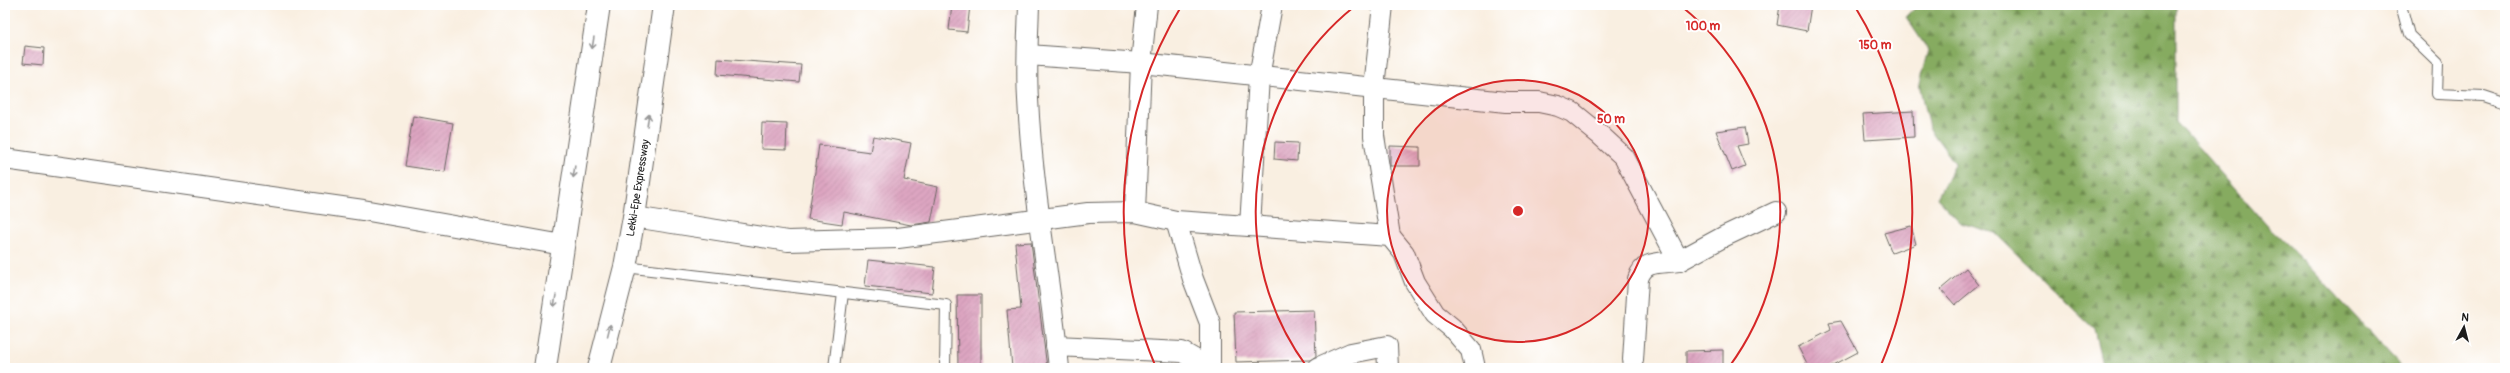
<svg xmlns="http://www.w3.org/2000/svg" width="2510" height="373" font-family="Pangolin,sans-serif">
	<defs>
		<pattern id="forest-firs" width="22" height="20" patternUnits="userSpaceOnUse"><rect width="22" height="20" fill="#86ab60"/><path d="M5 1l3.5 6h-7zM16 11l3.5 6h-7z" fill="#6d8a4e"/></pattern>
		<pattern id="building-hatch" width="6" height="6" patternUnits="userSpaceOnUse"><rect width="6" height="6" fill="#dda5c1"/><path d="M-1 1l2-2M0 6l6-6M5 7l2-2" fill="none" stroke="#bd8da5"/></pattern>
	</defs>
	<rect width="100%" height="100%" fill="#fff"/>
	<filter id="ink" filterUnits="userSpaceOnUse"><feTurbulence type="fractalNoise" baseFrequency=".025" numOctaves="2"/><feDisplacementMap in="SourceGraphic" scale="8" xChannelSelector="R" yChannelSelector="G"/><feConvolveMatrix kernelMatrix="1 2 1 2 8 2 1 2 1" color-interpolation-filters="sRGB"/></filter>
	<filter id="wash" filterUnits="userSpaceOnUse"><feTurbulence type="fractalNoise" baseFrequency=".012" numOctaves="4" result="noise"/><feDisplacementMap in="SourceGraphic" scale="16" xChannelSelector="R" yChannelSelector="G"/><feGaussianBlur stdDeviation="0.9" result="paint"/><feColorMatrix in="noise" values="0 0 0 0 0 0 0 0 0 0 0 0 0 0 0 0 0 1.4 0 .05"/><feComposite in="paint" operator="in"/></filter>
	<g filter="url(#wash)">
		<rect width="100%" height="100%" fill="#f9efe1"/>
		<path fill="url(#forest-firs)" stroke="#51643e" d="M1918,5H2176V122L2270,229L2303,260L2403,368H2103L2094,329L1995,233L1961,223L1937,198L1955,163L1929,128L1919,84L1928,50L1906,17Z"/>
		<g id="blocks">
			<g fill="url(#building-hatch)">
				<path d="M952,5H970L967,32L949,30Z"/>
				<path d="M1780,5H1811L1807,31L1777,25Z"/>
				<path d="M25,46L44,48L43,65L23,63Z"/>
				<path d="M718,59L801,65L799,82L717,75Z"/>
				<path d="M1913,111L1914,137L1865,140L1863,114Z"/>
				<path d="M413,116L453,123L445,172L405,166Z"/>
				<path d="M762,123L787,124L786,150L761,149Z"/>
				<path d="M1745,127L1748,144L1737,146L1745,166L1732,171L1716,131Z"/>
				<path d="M873,136L911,143L904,180L938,187L931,222L911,225L844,212L842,224L808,219L819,145L870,152Z"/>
				<path d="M1275,142L1298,143L1297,161L1274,159Z"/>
				<path d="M1390,146L1420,147V166H1390Z"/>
				<path d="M1911,226L1916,244L1892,253L1884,233Z"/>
				<path d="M1031,242L1047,368H1012L1007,310L1021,309L1015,243Z"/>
				<path d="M868,260L935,267L932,293L865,286Z"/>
				<path d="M1966,268L1979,285L1955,305L1941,289Z"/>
				<path d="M957,295H981V368H958Z"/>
				<path d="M1314,310L1316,356L1310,360L1236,362L1234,312Z"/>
				<path d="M1841,321L1858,352L1828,368H1809L1798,347L1831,330L1829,323Z"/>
				<path d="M1723,350V368H1686V351Z"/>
			</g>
		</g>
	</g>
	<g filter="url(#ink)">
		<use href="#blocks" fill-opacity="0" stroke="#696661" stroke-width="1"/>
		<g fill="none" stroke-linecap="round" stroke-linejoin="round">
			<defs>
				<g id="service">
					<path d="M2401,5L2409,35L2438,63L2437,94L2484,96L2505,103"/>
					<path d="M625,267L946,305L945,368"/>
					<path d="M834,368L843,293"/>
				</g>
				<g id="minor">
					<path d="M1029,5C1028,36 1026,68 1028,99C1032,189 1050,278 1059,368"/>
					<path d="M1383,5L1374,87V136L1390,236"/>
					<path d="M1028,55L1141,63L1506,102H1539L1558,106L1572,112L1599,134L1624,157L1679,261C1660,264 1644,259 1638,279L1633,360"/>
					<path d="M5,159L363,210L563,245"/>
					<path d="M1135,212L1141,63L1147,5"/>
					<path d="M634,217L788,241L898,238L1088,213L1135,212L1176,221L1390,236L1404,253L1415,282L1435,314L1452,328L1471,350L1475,368"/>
					<path d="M1176,221L1193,279L1210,323V368"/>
					<path d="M1250,226L1259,77L1272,5"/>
					<path d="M1679,261L1725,236L1776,212"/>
					<path d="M1056,346L1182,352L1210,368"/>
					<path d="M1317,368L1351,353L1387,346L1388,368"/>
				</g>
				<g id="trunk">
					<path d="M545,368L599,5"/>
					<path d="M599,368L625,267L634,217L664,5"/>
				</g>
			</defs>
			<use href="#service" stroke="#696661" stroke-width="12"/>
			<use href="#minor" stroke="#696661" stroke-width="22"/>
			<use href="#trunk" stroke="#696661" stroke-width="24"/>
			<use href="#service" stroke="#fff" stroke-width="10"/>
			<use href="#minor" stroke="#fff" stroke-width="20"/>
			<use href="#trunk" stroke="#fff" stroke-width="22"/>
		</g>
		<defs><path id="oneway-shaft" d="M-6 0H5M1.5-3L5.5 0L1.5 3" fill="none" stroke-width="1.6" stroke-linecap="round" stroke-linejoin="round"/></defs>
		<g stroke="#999">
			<use href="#oneway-shaft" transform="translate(593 43) rotate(99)"/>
			<use href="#oneway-shaft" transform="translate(648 120) rotate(-82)"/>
			<use href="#oneway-shaft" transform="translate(574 172) rotate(98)"/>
			<use href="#oneway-shaft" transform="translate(555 301) rotate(99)"/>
			<use href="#oneway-shaft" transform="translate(609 330) rotate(-76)"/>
		</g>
	</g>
	<circle cx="1518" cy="211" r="131" fill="#d62828" fill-opacity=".12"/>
	<g fill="none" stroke="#d62828" stroke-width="2">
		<circle cx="1518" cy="211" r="131"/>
		<path d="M1307 367A262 262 0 0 1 1355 6M1681 6A262 262 0 0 1 1729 367"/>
		<path d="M1155 365A394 394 0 0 1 1182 5M1854 5A394 394 0 0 1 1881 365"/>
	</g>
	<g text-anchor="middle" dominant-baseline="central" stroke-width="4" stroke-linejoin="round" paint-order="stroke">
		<g font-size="11" fill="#1c1c1c" stroke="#fff">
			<text transform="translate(638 188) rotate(-81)">Lekki-Epe Expressway</text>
		</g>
	</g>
	<circle cx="1518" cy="211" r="6" fill="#d62828" stroke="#fff" stroke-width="2"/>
	<g font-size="12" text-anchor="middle" font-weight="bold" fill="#d62828" stroke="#fff" stroke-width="4" stroke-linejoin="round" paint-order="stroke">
		<text x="1703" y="30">100 m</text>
		<text x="1875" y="49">150 m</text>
		<text x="1611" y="123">50 m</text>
	</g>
	<rect width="2510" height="373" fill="none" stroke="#fff" stroke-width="20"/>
	<g transform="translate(2464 327) rotate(7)" stroke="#ffffff" stroke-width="3" paint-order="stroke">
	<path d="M0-3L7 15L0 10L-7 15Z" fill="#1c1c1c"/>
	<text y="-6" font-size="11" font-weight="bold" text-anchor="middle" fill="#1c1c1c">N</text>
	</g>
</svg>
